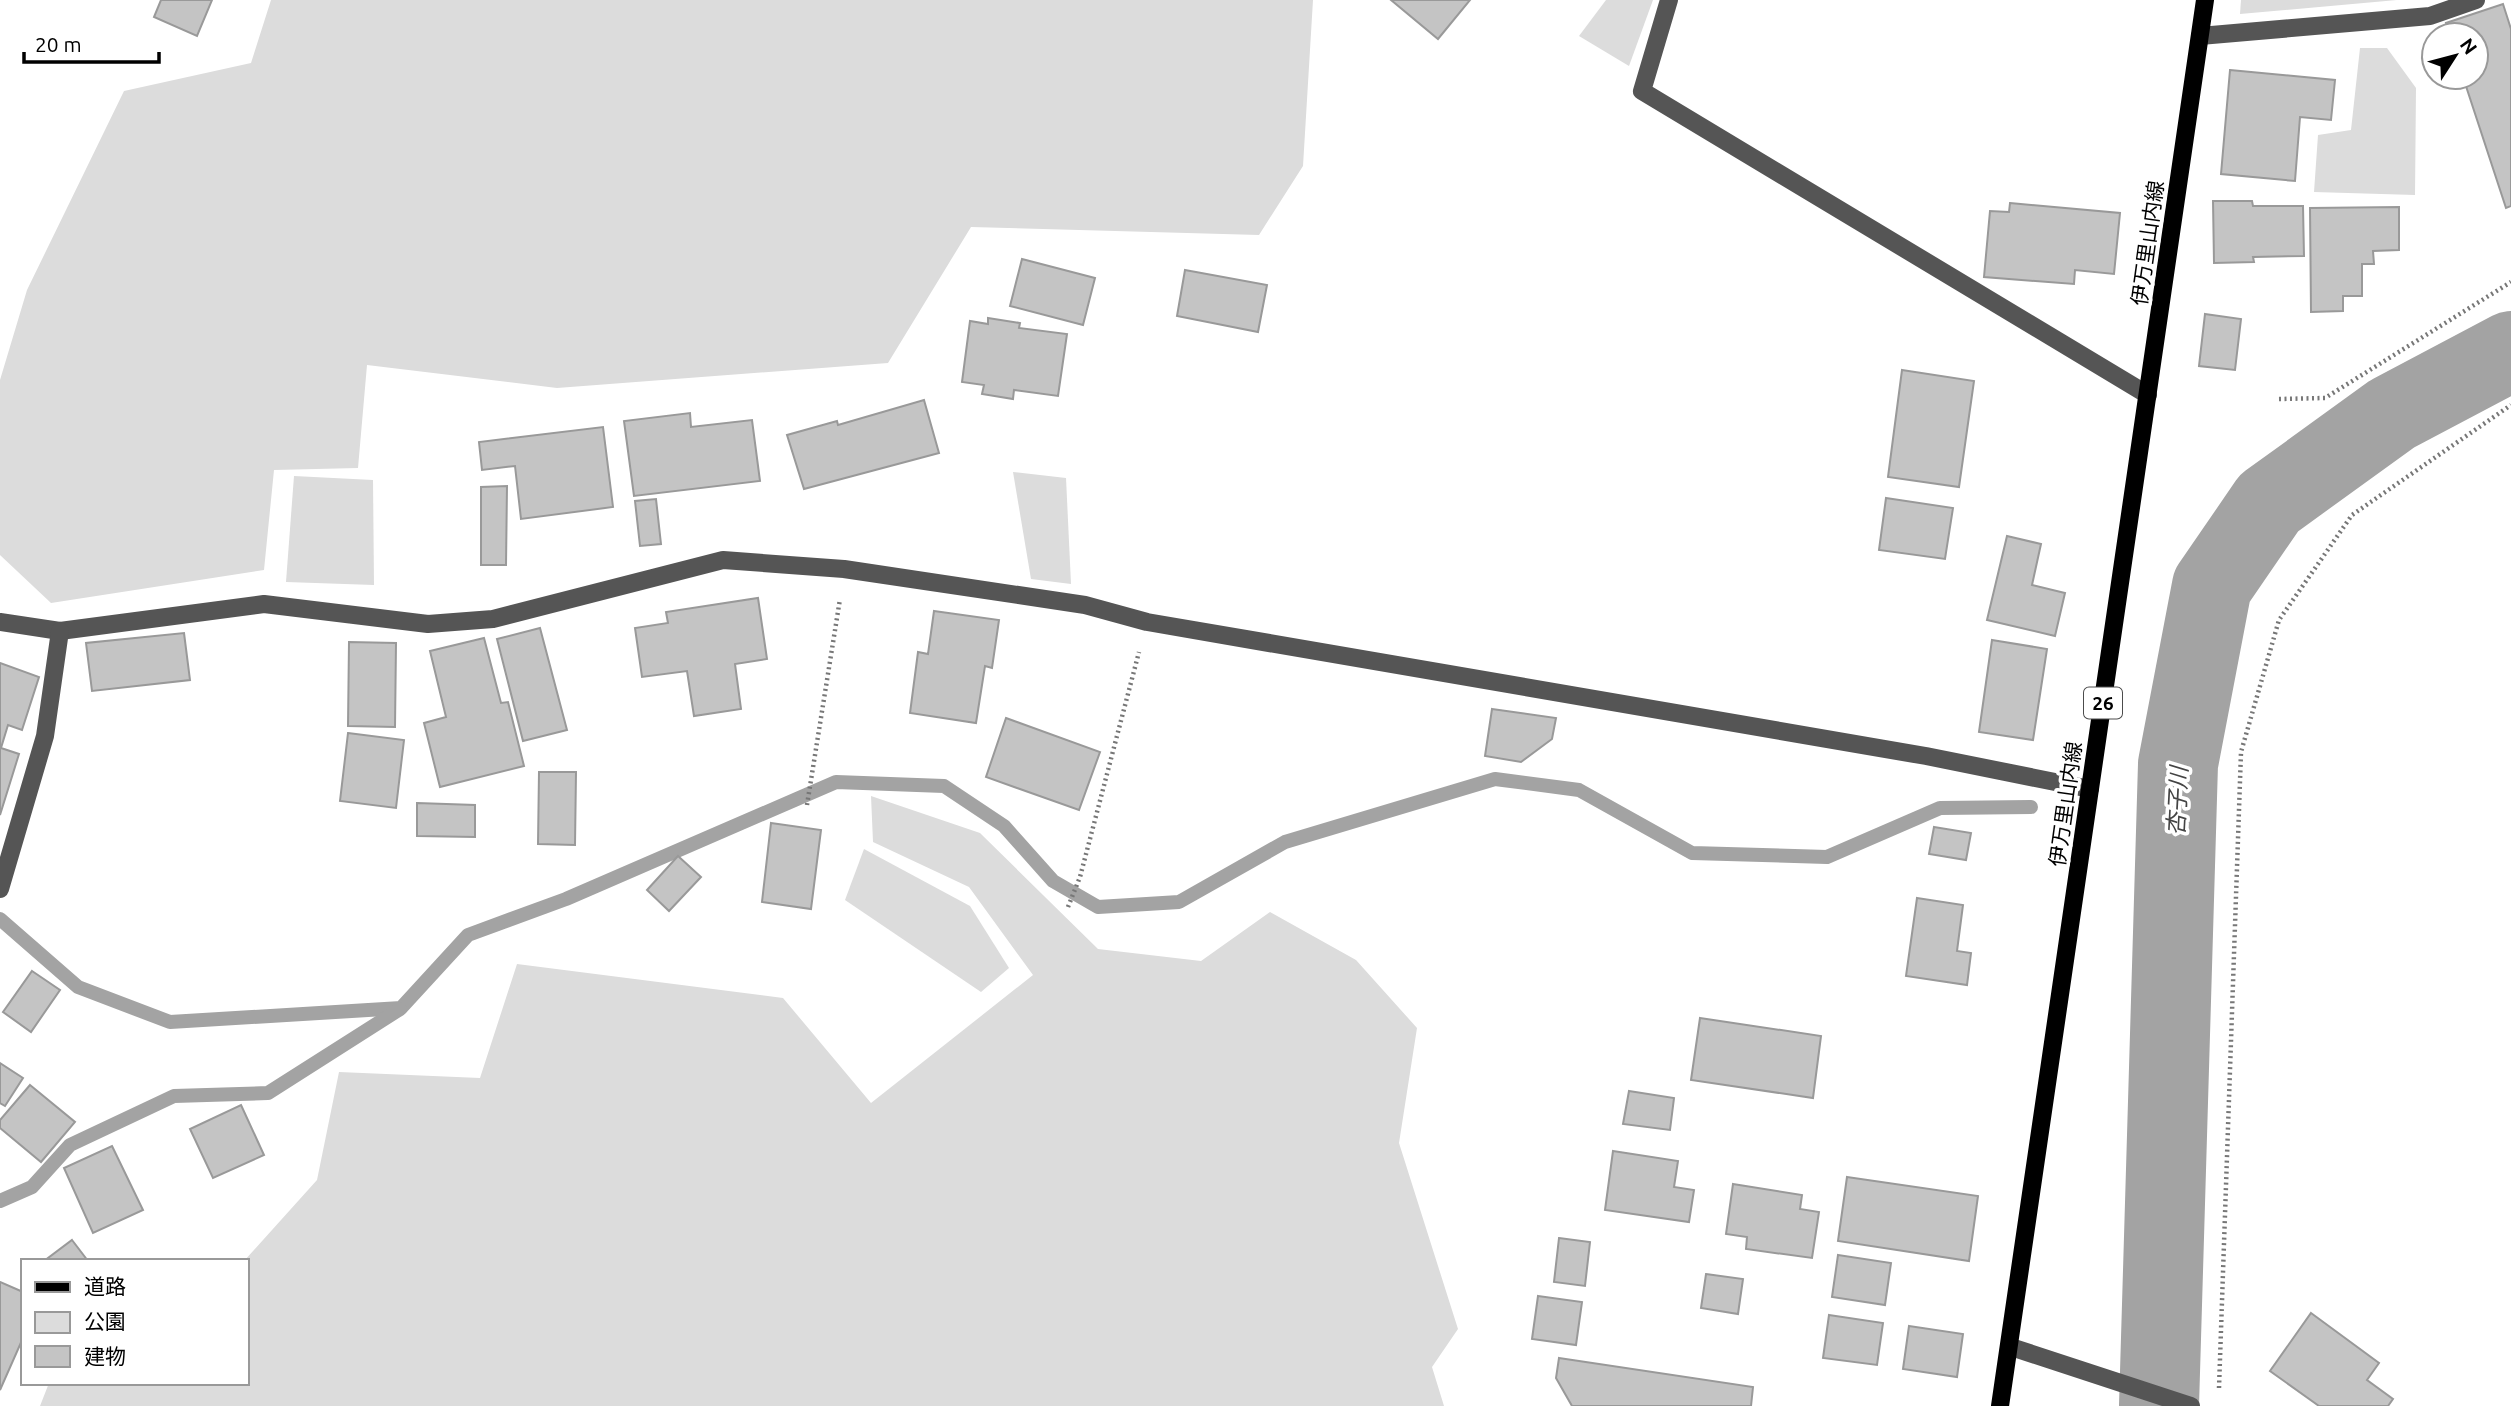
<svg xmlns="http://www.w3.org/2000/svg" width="2511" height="1406" font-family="Ubuntu,'Noto Sans JP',sans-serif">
	<rect width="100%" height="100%" fill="#fff"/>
	<g fill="#dcdcdc">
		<path d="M271,0H1313L1303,166L1259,235L971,227L888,363L557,388L367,365L358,468L274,470L264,570L51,603L0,555V380L27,290L124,91L251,63Z"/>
		<path d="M1606,0H1653L1629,66L1579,36Z"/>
		<path d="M2241,0H2397L2240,14Z"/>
		<path d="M2360,48H2387L2416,88L2415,195L2314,192L2318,135L2351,130Z"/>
		<path d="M1013,472L1066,478L1071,584L1031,579Z"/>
		<path d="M294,476L373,480L374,585L286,582Z"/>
		<path d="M871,796L980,833L1098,949L1201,961L1270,912L1356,960L1417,1028L1399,1143L1458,1329L1432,1367L1444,1406H40L49,1383H247V1261H244L317,1180L339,1072L480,1078L517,964L783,998L871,1103L1033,975L969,887L873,842Z"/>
		<path d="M864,849L970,906L1009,968L981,992L845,900Z"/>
	</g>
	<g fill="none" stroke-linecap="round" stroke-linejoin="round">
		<g stroke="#a3a3a3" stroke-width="14">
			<path d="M0,919L78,987L170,1022L401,1008L468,935L566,899L836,782L944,786L1004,826L1053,881L1098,907L1179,902L1285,842L1495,779L1579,790L1692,853L1827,857L1940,808L2031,807"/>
			<path d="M0,1201L32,1187L70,1145L174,1096L268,1093L400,1009"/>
		</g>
		<path stroke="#a3a3a3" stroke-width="80" d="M2159,1406L2178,764L2212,586L2269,503L2392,414L2511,351"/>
	</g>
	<g fill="#c4c4c4" stroke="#999" stroke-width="2">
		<path d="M161,0H212L197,36L154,17Z"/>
		<path d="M1391,0H1470L1438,39Z"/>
		<path d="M2503,4L2511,29V206L2506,208L2463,77H2476V35H2450L2446,23Z"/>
		<path d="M2230,70L2335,80L2331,120L2300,117L2295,181L2221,174Z"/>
		<path d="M2213,201H2252L2253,206H2303L2304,256L2253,257L2254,262L2214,263Z"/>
		<path d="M2010,203L2120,213L2114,274L2075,270L2074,284L1984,277L1990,211L2009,212Z"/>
		<path d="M2399,207V250L2373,251L2374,264H2362V296H2343V311L2311,312L2310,208Z"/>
		<path d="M1022,259L1095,278L1083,325L1010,306Z"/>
		<path d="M1185,270L1267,285L1258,332L1177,316Z"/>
		<path d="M2205,314L2241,319L2235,370L2199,366Z"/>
		<path d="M988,318L1020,323L1019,328L1067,334L1058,396L1014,390L1013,399L982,394L984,385L962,382L970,321L988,324Z"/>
		<path d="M1902,370L1974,381L1959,487L1888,477Z"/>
		<path d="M924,400L939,453L804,489L787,435L837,421L838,425Z"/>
		<path d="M690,413L691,427L752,420L760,481L634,496L624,421Z"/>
		<path d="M603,427L613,507L521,519L515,466L482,470L479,442Z"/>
		<path d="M507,486L506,565H481V487Z"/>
		<path d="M1886,498L1953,508L1945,559L1879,550Z"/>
		<path d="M656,499L661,544L640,546L635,501Z"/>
		<path d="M2007,536L2041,544L2032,585L2065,593L2055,636L1987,620Z"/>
		<path d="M758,598L767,659L735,664L741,709L694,716L687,671L642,677L635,628L668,623L666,612Z"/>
		<path d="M934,611L999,620L992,668L985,666L976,723L910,713L918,652L928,654Z"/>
		<path d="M540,628L567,730L523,741L497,639Z"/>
		<path d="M184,633L190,680L92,691L86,643Z"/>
		<path d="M484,638L501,703L508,702L524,766L440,787L424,723L446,717L430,651Z"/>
		<path d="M1992,640L2047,649L2033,740L1979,732Z"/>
		<path d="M349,642L396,643L395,727L348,726Z"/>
		<path d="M0,663L39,677L22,730L8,725L1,748L19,754L0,815Z"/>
		<path d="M1492,709L1556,718L1552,739L1521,762L1485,756Z"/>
		<path d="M1006,718L1100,752L1079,810L986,777Z"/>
		<path d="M348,733L404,740L396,808L340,801Z"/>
		<path d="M539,772H576L575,845L538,844Z"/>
		<path d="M417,803L475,805V837L417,836Z"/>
		<path d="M771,823L821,830L811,909L762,902Z"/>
		<path d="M1934,827L1971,833L1966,860L1929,854Z"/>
		<path d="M678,856L701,877L669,911L647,890Z"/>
		<path d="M1917,898L1963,905L1957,951L1971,953L1967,985L1906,976Z"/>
		<path d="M32,971L60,990L31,1032L3,1012Z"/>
		<path d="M1700,1018L1821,1036L1813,1098L1691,1080Z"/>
		<path d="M0,1063L23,1078L5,1106L0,1103Z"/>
		<path d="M30,1085L75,1122L41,1162L0,1128V1120Z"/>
		<path d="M1629,1091L1674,1098L1670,1130L1623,1124Z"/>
		<path d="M241,1105L264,1155L213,1178L190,1129Z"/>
		<path d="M112,1146L143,1210L93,1233L64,1168Z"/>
		<path d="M1613,1151L1678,1161L1674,1187L1694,1190L1689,1222L1605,1210Z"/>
		<path d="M1847,1177L1978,1196L1969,1261L1838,1241Z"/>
		<path d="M1733,1184L1802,1195L1800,1209L1819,1212L1812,1258L1746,1249L1747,1237L1726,1234Z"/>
		<path d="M1559,1238L1590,1242L1585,1286L1554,1282Z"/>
		<path d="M72,1240L88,1261H44Z"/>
		<path d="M1838,1255L1891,1263L1885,1305L1832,1297Z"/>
		<path d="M1706,1274L1743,1279L1738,1314L1701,1308Z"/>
		<path d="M0,1282L23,1292V1338L0,1390Z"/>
		<path d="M1538,1296L1582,1302L1576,1345L1532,1339Z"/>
		<path d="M2311,1313L2379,1363L2367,1380L2393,1399L2388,1406H2319L2270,1371Z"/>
		<path d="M1829,1315L1883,1323L1877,1365L1823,1358Z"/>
		<path d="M1909,1326L1963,1334L1957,1377L1903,1369Z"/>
		<path d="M1559,1358L1753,1387L1751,1406H1572L1556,1378Z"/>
	</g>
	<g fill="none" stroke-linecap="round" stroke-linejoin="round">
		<g stroke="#777" stroke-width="4.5" stroke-dasharray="2 3.5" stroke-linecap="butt">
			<path d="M2279,399L2325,398L2511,282"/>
			<path d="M807,805L840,599"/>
			<path d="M1068,907L1080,877L1139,652"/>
			<path d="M2219,1388L2241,752L2279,620L2352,515L2511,405"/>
		</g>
		<g stroke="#555" stroke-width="18">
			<path d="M1669,0L1642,91L2148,395"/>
			<path d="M2200,36L2430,16L2476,0"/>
			<path d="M0,622L60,631L264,604L428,624L493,619L723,560L844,569L1085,605L1147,622L1926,756L2090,789"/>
			<path d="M0,889L45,736L60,631"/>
			<path d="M2011,1347L2191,1406"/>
		</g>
		<path stroke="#000" stroke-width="18" d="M2000,1406L2205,0"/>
	</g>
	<g text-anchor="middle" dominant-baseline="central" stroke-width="7" stroke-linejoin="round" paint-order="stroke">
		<rect fill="#fff" stroke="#4c4c4c" stroke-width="2" x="2084" y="687.5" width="38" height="31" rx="5"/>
		<g font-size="19" font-weight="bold" fill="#000">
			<text x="2103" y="703">26</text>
		</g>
		<g font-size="21" fill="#000" stroke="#fff">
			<text transform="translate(2147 243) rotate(-82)">伊万里山内線</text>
			<text transform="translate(2065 804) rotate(-82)">伊万里山内線</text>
		</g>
		<g font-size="23" font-style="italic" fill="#444" stroke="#fff">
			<text transform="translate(2177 801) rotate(-87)">杏子川</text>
		</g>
	</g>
	<rect x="21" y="1259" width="228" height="126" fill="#ffffff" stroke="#999999" stroke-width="2"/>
	<rect x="35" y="1282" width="35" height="10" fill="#000000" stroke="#999999" stroke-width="2"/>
	<text x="84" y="1294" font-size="21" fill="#000000">道路</text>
	<rect x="35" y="1312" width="35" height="21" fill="#dcdcdc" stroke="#999999" stroke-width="2"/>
	<text x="84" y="1329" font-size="21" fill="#000000">公園</text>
	<rect x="35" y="1346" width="35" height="21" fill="#c4c4c4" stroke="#999999" stroke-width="2"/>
	<text x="84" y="1364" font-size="21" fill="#000000">建物</text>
	<g transform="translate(2455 56) rotate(54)"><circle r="33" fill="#ffffff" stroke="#999999" stroke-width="2"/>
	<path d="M0-5L12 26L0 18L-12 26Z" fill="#000000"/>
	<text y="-10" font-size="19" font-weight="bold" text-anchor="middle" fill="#000000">N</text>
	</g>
	<path d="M24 52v10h135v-10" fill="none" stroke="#000000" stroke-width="3.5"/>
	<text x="35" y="52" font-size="21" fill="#000000" stroke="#ffffff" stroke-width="5" paint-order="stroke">20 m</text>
</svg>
